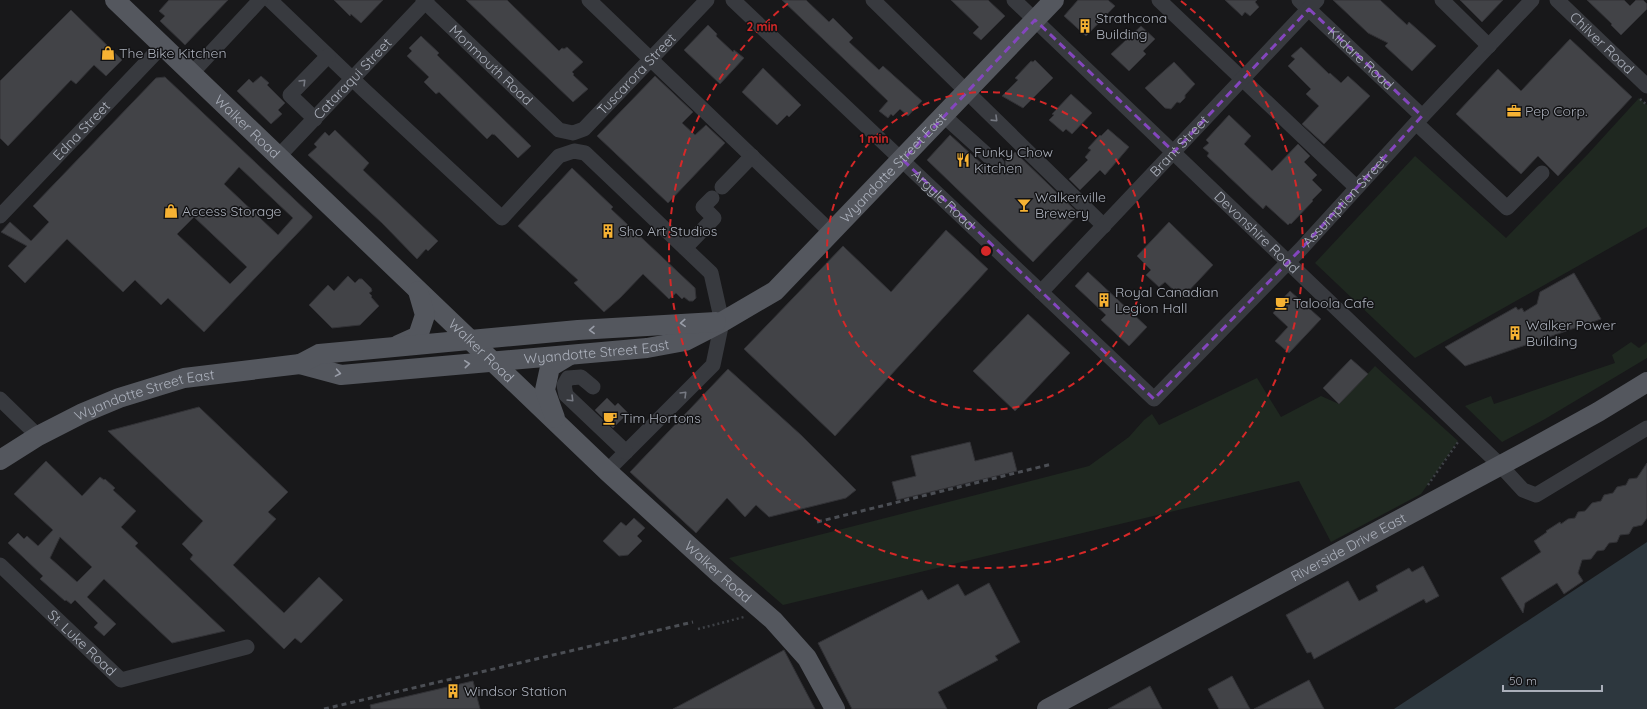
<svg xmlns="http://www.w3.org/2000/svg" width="1647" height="709" font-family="Quicksand,sans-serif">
	<rect width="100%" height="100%" fill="#18181a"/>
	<g fill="#1f2820">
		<path d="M1639,98L1647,105V227L1415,358L1315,263L1415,156L1506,238L1587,155Z"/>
		<path d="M1631,342L1639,348L1647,342V358L1545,419L1502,442L1465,406L1491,396L1494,404L1615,363L1612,355Z"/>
		<path d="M1375,366L1458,441L1421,494L1331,542L1299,481L783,605L729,558L1089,466L1129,437L1144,420L1152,414L1159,425L1257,378L1281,417L1321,396L1339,404Z"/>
	</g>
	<path fill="#2d373e" d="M1647,542V709H1394Z"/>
	<g fill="#424347" stroke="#323236" fill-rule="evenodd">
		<path d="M169,0H228L185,45L160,21L165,16L159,11Z"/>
		<path d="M334,0H383L361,23L351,14L350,16Z"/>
		<path d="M466,0H507L559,51L562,48L564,49L567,47L583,62L572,72L574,74L573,75L588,89L573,102Z"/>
		<path d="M782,0H806L829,22L833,18L853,38L849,42L879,70L883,66L922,101L908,116L900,109L893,116L891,114L888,118L879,111L888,101Z"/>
		<path d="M951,0H988L1005,16L981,40L973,33L979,27Z"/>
		<path d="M1078,0H1108L1115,6L1086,36L1064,16Z"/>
		<path d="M1225,0H1257L1255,2L1259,7L1250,16L1245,12L1242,16Z"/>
		<path d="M1333,0H1380L1407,25L1409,22L1436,46L1412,71L1385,46L1388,43L1368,33Z"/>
		<path d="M1460,0H1503L1482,22Z"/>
		<path d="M1587,0H1624L1630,6L1636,0H1643L1647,4V9L1621,35L1611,25L1612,24Z"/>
		<path d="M71,10L122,60L106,76L94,65L76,84L71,80L8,146L0,138V81Z"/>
		<path d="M708,25L717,34L716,36L733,52L734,50L744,58L720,84L684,50Z"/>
		<path d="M1141,26L1155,39L1143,51L1146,54L1129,71L1111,54Z"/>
		<path d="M421,36L439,53L437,55L531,146L518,158L495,135L492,134L487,139L439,92L436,94L424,82L429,77L407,56L412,51L409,48Z"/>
		<path d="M1570,39L1632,97L1558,176L1538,156L1521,174L1456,114L1498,69L1521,91Z"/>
		<path d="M1301,47L1329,74L1330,73L1341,83L1348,76L1370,96L1324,144L1302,124L1319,106L1306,94L1311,89L1288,66L1295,59L1291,56Z"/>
		<path d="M1035,60L1053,78L1023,108L1002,96L1018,80L1015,78L1031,61L1033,62Z"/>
		<path d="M1174,62L1195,84L1185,95V98L1180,103L1177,102L1171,109L1165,108L1145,88Z"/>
		<path d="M763,68L801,105L789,117L787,115L777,125L742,92Z"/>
		<path d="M261,76L269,83L267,85L285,103L278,110L282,114L271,124L237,91L249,79L253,83Z"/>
		<path d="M655,76L693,112L682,123L695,135L706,125L725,143L668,203L597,136Z"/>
		<path d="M165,77L312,216V218L204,332L168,298L161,305L135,280L123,292L67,239L25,283L8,266L27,246L1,232L10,222L31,241L49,222L33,206L156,78ZM239,167L293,218L278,235L224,184ZM194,217L247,267L230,284L177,234Z"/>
		<path d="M1071,94L1092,113L1072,134L1066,129L1063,132L1049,120L1054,115L1052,114Z"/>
		<path d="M1229,115L1251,136L1244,144L1272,171L1298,144L1310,156L1304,162L1317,175L1312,180L1322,190L1312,200L1313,201L1291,224L1290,223L1288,225L1266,205L1263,209L1207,156L1209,153L1203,148L1209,143L1206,140Z"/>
		<path d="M1108,129L1129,147L1105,175L1100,170L1080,190L1069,179L1088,160L1085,157L1091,150L1088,148L1100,135L1101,136Z"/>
		<path d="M335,130L369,163L363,170L438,241L428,251L426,249L417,259L382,223L308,155L317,147L314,144L325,132L329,136Z"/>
		<path d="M950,135L993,174L1003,170L1006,166L1005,161L1015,152L1079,214L1033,262L927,160Z"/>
		<path d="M572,168L613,207L611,209L695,288L696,298L693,301H689L684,297L682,299L676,293L669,299L643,274L620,298L604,312L574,283L578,280L518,226Z"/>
		<path d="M1169,222L1213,265L1182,298L1165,282L1159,287L1146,275L1151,270L1137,256Z"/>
		<path d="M946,230L988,269L835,436L744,349L843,246L891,292Z"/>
		<path d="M1088,272L1147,327L1129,346L1101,320L1106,315L1075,286Z"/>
		<path d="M1574,273L1601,319L1465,366L1445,347L1516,307L1518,310L1522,308L1524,312L1537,304L1540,292Z"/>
		<path d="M348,276L355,283L359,279H362L371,288L372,291L369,293L372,296L371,297L379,306L360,325L332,328L309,305L328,285L334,291Z"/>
		<path d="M1290,291L1321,319L1289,353L1275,341L1288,327L1273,313L1278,307L1277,305Z"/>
		<path d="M1028,314L1070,353L1015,411L973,371Z"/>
		<path d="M1351,359L1368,374L1339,404L1323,388Z"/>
		<path d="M728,369L801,435L856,490L846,498L769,517L756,505L745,517L727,498L696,533L630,472Z"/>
		<path d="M607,398L615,406L618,403L628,413L613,428L595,410Z"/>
		<path d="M199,407L288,492L268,512L276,519L233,565L284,613L319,577L343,600L301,643L295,638L284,649L190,559L193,555L182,544L203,521L108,431Z"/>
		<path d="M970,442L975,461L1012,452L1017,471L897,500L892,482L916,476L911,456Z"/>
		<path d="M46,461L82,496L100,477L104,480L105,479L115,488L113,490L136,511L121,527L138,543L135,546L225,631L172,643L104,579L87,597L116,624L104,636L94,627L98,623L75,600L71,604L66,600L65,601L40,579L43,576L8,543L18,533L24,539L27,536L38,546L53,530L14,494ZM60,537L92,567L77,582L50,558Z"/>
		<path d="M1647,463V518L1642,525L1633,527L1629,534L1620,535L1617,542L1609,543L1604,550L1597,551L1591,559L1582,560L1578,573L1583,581L1564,594L1557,583L1525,603L1523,613L1501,578L1541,552L1534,541L1547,532L1546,531L1560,522L1561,524L1568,519L1575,518L1578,512L1585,511L1592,503L1601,501L1604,495L1613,493L1617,487L1626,485L1629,479L1637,478Z"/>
		<path d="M634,518L645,528L637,536L642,541L628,555L619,556L603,541L621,522L626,526Z"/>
		<path d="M1423,566L1439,596L1426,603L1424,599L1314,659L1311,652L1307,653L1286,615L1348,581L1359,601L1378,591L1376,586L1409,568L1412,572Z"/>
		<path d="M989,583L1020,642L995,656L998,660L938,692L947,709H852L818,643L922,590L928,600L958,584L965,596Z"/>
		<path d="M784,650L815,709H673Z"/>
		<path d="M1232,676L1250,709H1219L1208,689Z"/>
		<path d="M1309,680L1324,709H1254Z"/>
		<path d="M473,681L480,709H371L370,705Z"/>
		<path d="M1150,686L1162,709H1108Z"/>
	</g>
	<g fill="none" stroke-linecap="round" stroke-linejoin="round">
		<g stroke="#3e4146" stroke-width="2.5" stroke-dasharray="2 3" stroke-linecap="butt">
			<path d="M1640,99L1647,105"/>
			<path d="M1428,485L1458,442"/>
			<path d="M698,629L744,617"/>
		</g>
		<g stroke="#383a3f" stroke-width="15">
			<path d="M270,0L364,90L502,218L559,156L574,151L585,153L711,273L722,322L713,365L607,471"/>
			<path id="s1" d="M423,0L559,130L573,133L584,129L707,0"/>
			<path d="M589,0L832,233"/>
			<path id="s2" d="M733,0L1154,399L1301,249L1416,123L1532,0"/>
			<path d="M873,0L1104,226"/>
			<path id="s3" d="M1014,0L1500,465L1523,490L1536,495L1647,428"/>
			<path d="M1159,0L1356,187"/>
			<path id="s4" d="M1299,0L1422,116"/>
			<path d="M1442,0L1489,46"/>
			<path id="s5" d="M1557,0L1647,86"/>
			<path d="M192,73L260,0"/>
			<path d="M944,116L997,164"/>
			<path d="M315,119L290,95L328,56"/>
			<path d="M1416,123L1507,208L1542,173"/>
			<path id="s6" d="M278,157L427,0"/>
			<path d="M722,187L752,156"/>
			<path id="s7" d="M0,216L163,45"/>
			<path d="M685,248L714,218L703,207L712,198"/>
			<path id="s8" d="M1041,292L1317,0"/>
			<path d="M593,387L581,377L568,378L564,385L566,395L626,452"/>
			<path d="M0,399L38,436"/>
			<path id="s9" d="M0,565L121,680L247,647"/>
		</g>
		<g stroke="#54575e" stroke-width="20">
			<path id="s10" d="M115,0L607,471L721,575L773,620L807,658L835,709"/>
			<path d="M398,345L418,336L425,315L418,291"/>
			<path id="s11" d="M300,364L341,375L647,348L685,341L722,322L775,291L1054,0"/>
			<path d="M555,418L545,390L550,367L570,355"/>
			<path id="s12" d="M0,460L38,436L83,413L119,398L184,378L300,364L319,354L578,330L716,322"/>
			<path id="s13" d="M1047,709L1529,450L1598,412L1647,382"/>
		</g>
		<g stroke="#4b4e54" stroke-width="3" stroke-dasharray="5 4" stroke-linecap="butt">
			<path d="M817,522L1052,464"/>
			<path d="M324,709L693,622"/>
		</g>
	</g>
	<defs><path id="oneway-chevron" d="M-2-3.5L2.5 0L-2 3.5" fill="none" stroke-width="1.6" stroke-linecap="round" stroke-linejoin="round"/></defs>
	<g stroke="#777a83">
		<use href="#oneway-chevron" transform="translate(303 82) rotate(-45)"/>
		<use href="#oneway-chevron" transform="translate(995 119) rotate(44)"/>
		<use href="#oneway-chevron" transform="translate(684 394) rotate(-45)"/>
		<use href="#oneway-chevron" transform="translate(571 399) rotate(45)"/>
	</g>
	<g stroke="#999da8">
		<use href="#oneway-chevron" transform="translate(683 323) rotate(177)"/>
		<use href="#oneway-chevron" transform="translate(592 330) rotate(178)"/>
		<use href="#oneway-chevron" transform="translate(467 364) rotate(-5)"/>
		<use href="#oneway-chevron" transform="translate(338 373) rotate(10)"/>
	</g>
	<path fill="none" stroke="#8446be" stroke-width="3" stroke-dasharray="8 5" stroke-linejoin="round" d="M1309,9L1422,116L1301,249L1154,399L903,160L1035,20L1174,152Z"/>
	<g fill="none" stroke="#d62828" stroke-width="2" stroke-dasharray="7 5">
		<circle cx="986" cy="251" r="159"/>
		<path d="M1181 1A317 317 0 1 1 791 1"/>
	</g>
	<defs>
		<symbol id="building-bare" viewBox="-9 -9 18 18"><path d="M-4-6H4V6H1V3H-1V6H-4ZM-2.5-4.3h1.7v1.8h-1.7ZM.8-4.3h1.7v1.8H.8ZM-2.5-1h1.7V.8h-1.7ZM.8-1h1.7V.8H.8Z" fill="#f6b233" stroke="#131315" stroke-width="2.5" paint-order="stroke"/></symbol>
		<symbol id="shop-bare" viewBox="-9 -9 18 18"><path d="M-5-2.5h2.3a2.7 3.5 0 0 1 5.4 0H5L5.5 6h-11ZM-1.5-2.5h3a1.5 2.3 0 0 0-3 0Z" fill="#f6b233" stroke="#131315" stroke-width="2.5" paint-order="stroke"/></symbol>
		<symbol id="office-bare" viewBox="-9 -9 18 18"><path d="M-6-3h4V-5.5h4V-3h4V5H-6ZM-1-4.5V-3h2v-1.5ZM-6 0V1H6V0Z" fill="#f6b233" stroke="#131315" stroke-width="2.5" paint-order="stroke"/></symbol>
		<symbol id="restaurant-bare" viewBox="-9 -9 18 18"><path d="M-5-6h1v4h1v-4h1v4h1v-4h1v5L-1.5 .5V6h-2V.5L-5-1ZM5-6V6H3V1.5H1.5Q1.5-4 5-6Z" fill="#f6b233" stroke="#131315" stroke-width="2.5" paint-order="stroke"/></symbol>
		<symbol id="bar-bare" viewBox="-9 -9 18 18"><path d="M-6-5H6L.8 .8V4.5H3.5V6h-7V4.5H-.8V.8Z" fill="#f6b233" stroke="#131315" stroke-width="2.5" paint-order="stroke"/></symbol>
		<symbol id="cafe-bare" viewBox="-9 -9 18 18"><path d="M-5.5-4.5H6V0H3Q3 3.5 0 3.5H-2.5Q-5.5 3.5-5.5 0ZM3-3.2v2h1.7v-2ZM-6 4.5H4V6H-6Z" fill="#f6b233" stroke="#131315" stroke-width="2.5" paint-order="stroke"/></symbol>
	</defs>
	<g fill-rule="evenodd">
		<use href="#building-bare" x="1075" y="16" width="20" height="20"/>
		<use href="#shop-bare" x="98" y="43" width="20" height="20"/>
		<use href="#office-bare" x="1504" y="101" width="20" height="20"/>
		<use href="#restaurant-bare" x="953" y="150" width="20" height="20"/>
		<use href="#bar-bare" x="1014" y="195" width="20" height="20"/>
		<use href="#shop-bare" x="161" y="201" width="20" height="20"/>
		<use href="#building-bare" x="598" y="221" width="20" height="20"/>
		<use href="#building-bare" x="1094" y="290" width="20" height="20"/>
		<use href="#cafe-bare" x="1272" y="293" width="20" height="20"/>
		<use href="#building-bare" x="1505" y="323" width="20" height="20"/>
		<use href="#cafe-bare" x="600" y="408" width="20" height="20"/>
		<use href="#building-bare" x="443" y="681" width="20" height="20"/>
	</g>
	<g text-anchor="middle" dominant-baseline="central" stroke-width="3" stroke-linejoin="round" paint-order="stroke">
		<g font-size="14" fill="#aaafba" stroke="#131315" text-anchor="start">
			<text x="1096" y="18">Strathcona<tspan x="1096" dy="16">Building</tspan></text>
			<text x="119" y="53">The Bike Kitchen</text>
			<text x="1525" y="111">Pep Corp.</text>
			<text x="974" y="152">Funky Chow<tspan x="974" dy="16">Kitchen</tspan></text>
			<text x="1035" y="197">Walkerville<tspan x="1035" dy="16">Brewery</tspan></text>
			<text x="182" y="211">Access Storage</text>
			<text x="619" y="231">Sho Art Studios</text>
			<text x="1115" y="292">Royal Canadian<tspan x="1115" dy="16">Legion Hall</tspan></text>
			<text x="1293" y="303">Taloola Cafe</text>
			<text x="1526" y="325">Walker Power<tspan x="1526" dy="16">Building</tspan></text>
			<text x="621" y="418">Tim Hortons</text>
			<text x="464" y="691">Windsor Station</text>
		</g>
		<g font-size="14" fill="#aaafba" stroke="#131315">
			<text stroke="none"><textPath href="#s5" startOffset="62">Chilver Road</textPath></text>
			<text stroke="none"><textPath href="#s4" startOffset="85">Kildare Road</textPath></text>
			<text stroke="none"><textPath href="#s1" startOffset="94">Monmouth Road</textPath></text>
			<text stroke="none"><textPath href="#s1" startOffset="290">Tuscarora Street</textPath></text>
			<text stroke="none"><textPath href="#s6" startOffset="108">Cataraqui Street</textPath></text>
			<text stroke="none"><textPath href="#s10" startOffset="183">Walker Road</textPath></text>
			<text stroke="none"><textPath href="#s7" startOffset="118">Edna Street</textPath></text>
			<text stroke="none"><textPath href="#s8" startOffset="201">Brant Street</textPath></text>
			<text stroke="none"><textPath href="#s11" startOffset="662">Wyandotte Street East</textPath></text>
			<text stroke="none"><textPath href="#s2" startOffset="290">Argyle Road</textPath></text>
			<text stroke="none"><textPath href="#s2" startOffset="855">Assumption Street</textPath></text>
			<text stroke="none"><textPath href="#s3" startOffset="336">Devonshire Road</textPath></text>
			<text stroke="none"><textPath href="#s10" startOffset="507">Walker Road</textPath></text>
			<text stroke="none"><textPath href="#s11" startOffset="299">Wyandotte Street East</textPath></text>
			<text stroke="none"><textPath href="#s12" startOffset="160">Wyandotte Street East</textPath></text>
			<text stroke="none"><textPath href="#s13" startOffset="342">Riverside Drive East</textPath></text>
			<text stroke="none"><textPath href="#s10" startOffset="831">Walker Road</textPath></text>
			<text stroke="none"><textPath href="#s9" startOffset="113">St. Luke Road</textPath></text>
		</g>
	</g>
	<circle cx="986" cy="251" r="6" fill="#d62828" stroke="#131315" stroke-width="2"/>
	<g font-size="12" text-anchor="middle" font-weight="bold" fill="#d62828" stroke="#131315" stroke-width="3" stroke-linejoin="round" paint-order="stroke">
		<text x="762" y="31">2 min</text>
		<text x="874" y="143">1 min</text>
	</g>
	<path d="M1503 685v6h99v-6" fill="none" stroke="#aaafba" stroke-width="2"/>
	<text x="1509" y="685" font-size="12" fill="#aaafba" stroke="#131315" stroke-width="3" paint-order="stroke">50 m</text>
</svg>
